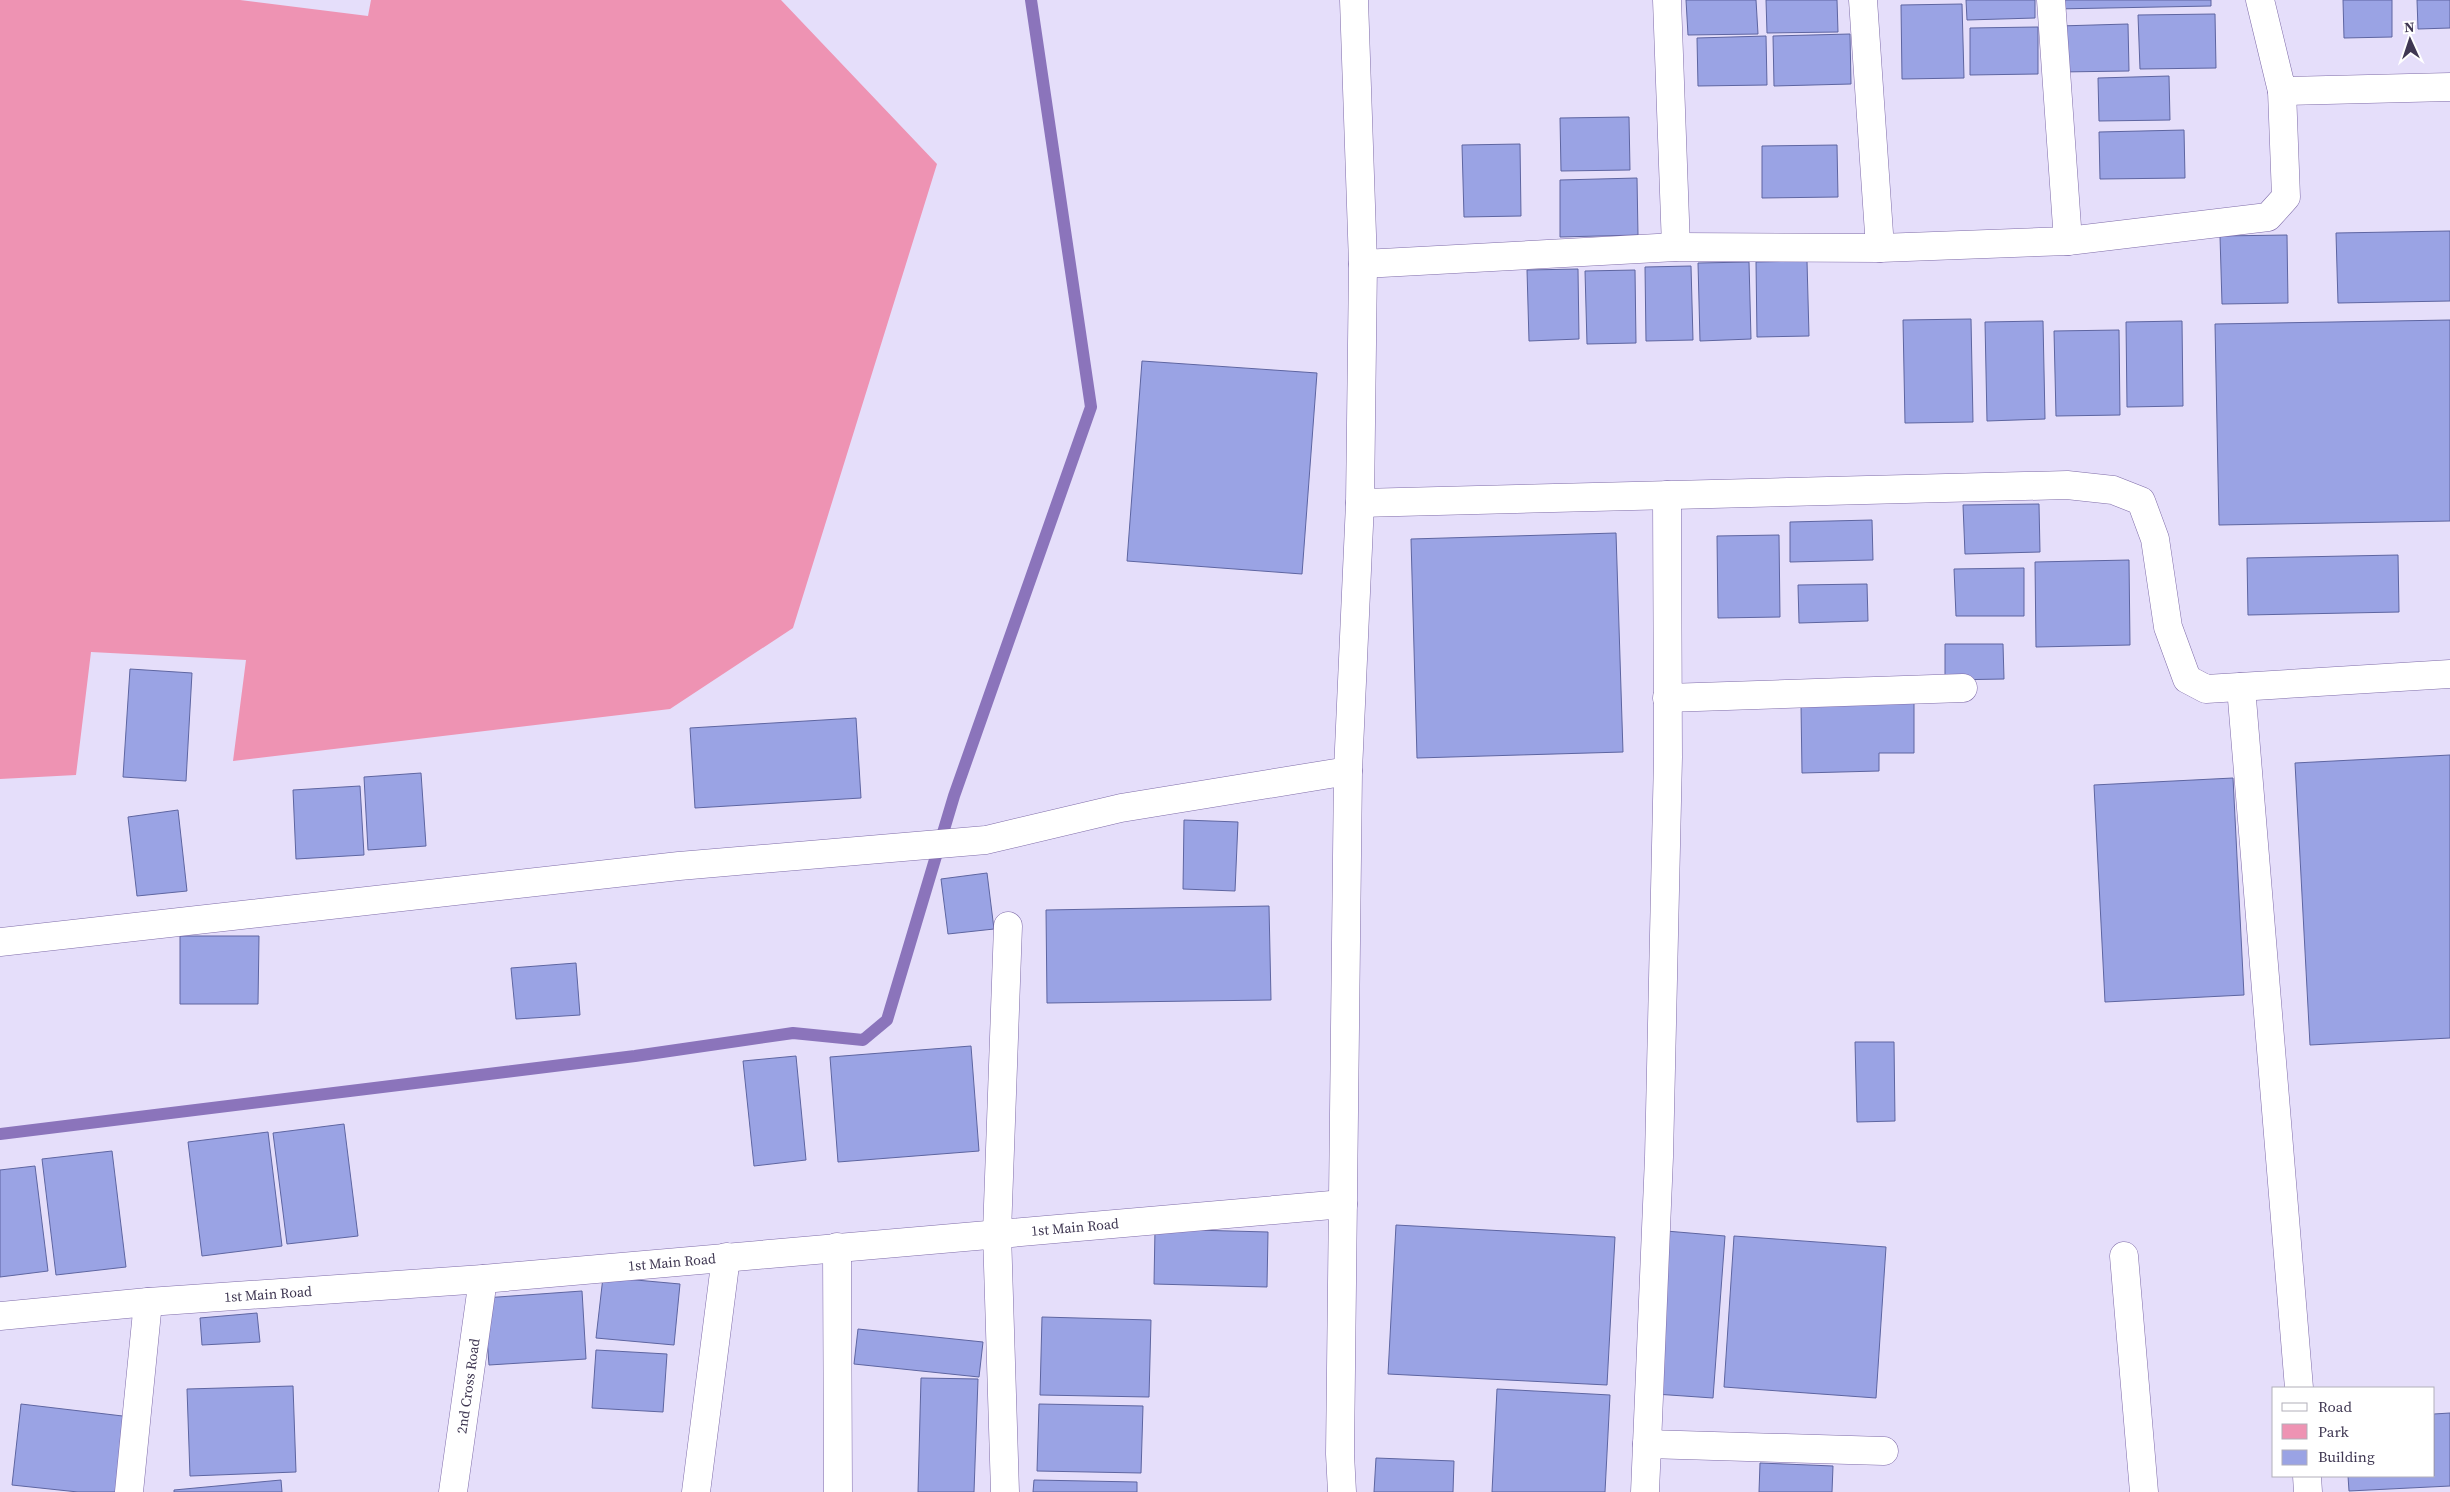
<svg xmlns="http://www.w3.org/2000/svg" width="2450" height="1492" font-family="'Source Serif 4',serif">
	<rect width="100%" height="100%" fill="#e5defa"/>
	<path fill="#ee93b3" d="M0,0H240L368,16L371,0H781L937,164L793,628L670,709L233,761L246,660L91,652L76,775L0,779Z"/>
	<g fill="none" stroke-linecap="round" stroke-linejoin="round">
		<path stroke="#8b74bb" stroke-width="12" d="M0,1134L635,1056L793,1033L863,1040L887,1020L954,796L1091,407L1031,0"/>
	</g>
	<g fill="#9aa3e4" stroke="#5e65a1">
		<path d="M1686,0H1756L1758,34L1688,35Z"/>
		<path d="M1766,0H1837L1838,32L1767,33Z"/>
		<path d="M1966,0H2035V18L1967,20Z"/>
		<path d="M2055,0H2211V6L2055,9Z"/>
		<path d="M2343,0H2392V37L2344,38Z"/>
		<path d="M2417,0H2450V28L2418,29Z"/>
		<path d="M1962,4L1964,78L1902,79L1901,5Z"/>
		<path d="M2215,14L2216,68L2140,69L2138,15Z"/>
		<path d="M2128,24L2129,71L2060,72L2059,26Z"/>
		<path d="M2038,27V74L1970,75V28Z"/>
		<path d="M1850,34L1851,84L1774,86L1773,36Z"/>
		<path d="M1766,36L1767,85L1698,86L1697,38Z"/>
		<path d="M2169,76L2170,120L2099,121L2098,78Z"/>
		<path d="M1629,117L1630,170L1561,171L1560,118Z"/>
		<path d="M2184,130L2185,178L2100,179L2099,132Z"/>
		<path d="M1520,144L1521,216L1464,217L1462,145Z"/>
		<path d="M1837,145L1838,197L1762,198V146Z"/>
		<path d="M1637,178L1638,235L1560,237V180Z"/>
		<path d="M2450,231V301L2338,303L2336,233Z"/>
		<path d="M2287,235L2288,303L2222,304L2220,236Z"/>
		<path d="M1807,261L1809,336L1757,337L1756,262Z"/>
		<path d="M1749,262L1751,339L1700,341L1698,263Z"/>
		<path d="M1691,266L1693,340L1646,341L1645,267Z"/>
		<path d="M1578,269L1579,339L1529,341L1527,270Z"/>
		<path d="M1635,270L1636,343L1587,344L1585,271Z"/>
		<path d="M1971,319L1973,422L1905,423L1903,320Z"/>
		<path d="M2450,320V521L2219,525L2215,324Z"/>
		<path d="M2043,321L2045,419L1987,421L1985,322Z"/>
		<path d="M2182,321L2183,406L2127,407L2126,322Z"/>
		<path d="M2119,330L2120,415L2056,416L2054,331Z"/>
		<path d="M1142,361L1317,373L1302,574L1127,561Z"/>
		<path d="M2039,504L2040,552L1965,554L1963,505Z"/>
		<path d="M1872,520L1873,560L1790,562V522Z"/>
		<path d="M1616,533L1623,752L1417,758L1411,539Z"/>
		<path d="M1779,535L1780,617L1718,618L1717,536Z"/>
		<path d="M2398,555L2399,612L2248,615L2247,558Z"/>
		<path d="M2129,560L2130,645L2036,647L2035,562Z"/>
		<path d="M2024,568V616H1956L1954,569Z"/>
		<path d="M1867,584L1868,621L1799,623L1798,585Z"/>
		<path d="M1945,644H2003L2004,679L1945,680Z"/>
		<path d="M130,669L192,673L186,781L123,777Z"/>
		<path d="M1914,703V753H1879V771L1802,773L1801,705Z"/>
		<path d="M856,718L861,798L695,808L690,728Z"/>
		<path d="M2450,755V1038L2310,1045L2295,763Z"/>
		<path d="M421,773L426,846L368,850L364,777Z"/>
		<path d="M2233,778L2244,995L2105,1002L2094,785Z"/>
		<path d="M360,786L364,855L296,859L293,790Z"/>
		<path d="M178,810L187,891L137,896L128,817Z"/>
		<path d="M1184,820L1238,822L1235,891L1183,889Z"/>
		<path d="M987,873L994,929L948,934L941,879Z"/>
		<path d="M1269,906L1271,1000L1047,1003L1046,910Z"/>
		<path d="M180,936H259L258,1004H180Z"/>
		<path d="M576,963L580,1015L516,1019L511,968Z"/>
		<path d="M1855,1042H1894L1895,1121L1857,1122Z"/>
		<path d="M971,1046L979,1151L838,1162L830,1057Z"/>
		<path d="M796,1056L806,1160L754,1166L743,1061Z"/>
		<path d="M344,1124L358,1236L287,1244L273,1133Z"/>
		<path d="M268,1132L282,1246L202,1256L188,1142Z"/>
		<path d="M112,1151L126,1267L56,1275L42,1159Z"/>
		<path d="M35,1166L48,1271L0,1277V1170Z"/>
		<path d="M1396,1225L1615,1237L1607,1385L1388,1374Z"/>
		<path d="M1155,1229L1268,1232L1267,1287L1154,1284Z"/>
		<path d="M1666,1231L1725,1236L1713,1398L1655,1394Z"/>
		<path d="M1734,1236L1886,1247L1876,1398L1724,1387Z"/>
		<path d="M603,1277L680,1284L674,1345L596,1338Z"/>
		<path d="M582,1291L586,1359L489,1365L484,1298Z"/>
		<path d="M257,1313L260,1342L202,1345L200,1318Z"/>
		<path d="M1042,1317L1151,1320L1149,1397L1040,1395Z"/>
		<path d="M858,1329L983,1342L979,1377L854,1364Z"/>
		<path d="M596,1350L667,1354L663,1412L592,1408Z"/>
		<path d="M921,1378L978,1379L974,1492H918Z"/>
		<path d="M293,1386L296,1472L190,1476L187,1389Z"/>
		<path d="M1497,1389L1610,1395L1605,1492H1492Z"/>
		<path d="M21,1404L131,1417L123,1492H78L12,1485Z"/>
		<path d="M1039,1404L1143,1406L1141,1473L1037,1471Z"/>
		<path d="M2450,1413V1486L2349,1491L2348,1476H2434V1414Z"/>
		<path d="M1376,1458L1454,1461L1453,1492H1374Z"/>
		<path d="M1760,1463L1833,1466L1832,1492H1759Z"/>
		<path d="M281,1480L282,1492H174V1490Z"/>
		<path d="M1034,1480L1137,1482V1492H1033Z"/>
	</g>
	<g fill="none" stroke-linecap="round" stroke-linejoin="round">
		<defs>
			<g id="street">
				<path d="M1667,0L1676,247"/>
				<path d="M1863,0L1880,248"/>
				<path d="M2051,0L2068,241"/>
				<path d="M2260,0L2282,91L2450,87"/>
				<path d="M1363,264L1676,247L1880,248L2068,241L2268,217L2286,197L2282,91"/>
				<path d="M1360,503L2067,485L2113,490L2141,501L2155,539L2168,627L2187,679L2206,689L2450,674"/>
				<path d="M2241,687L2299,1388"/>
				<path d="M1667,698L1963,688"/>
				<path d="M0,942L679,866L986,840L1121,808L1348,771"/>
				<path d="M837,1247L838,1492"/>
				<path d="M2124,1256L2144,1492"/>
				<path d="M0,1316L148,1302L483,1279L1343,1204"/>
				<path d="M1647,1444L1884,1451"/>
				<path d="M2307,1476L2308,1492"/>
				<path d="M129,1492L148,1302"/>
				<path d="M453,1492L483,1279"/>
				<path d="M696,1492L726,1257"/>
				<path d="M1005,1492L997,1233L1008,926"/>
				<path d="M1342,1492L1340,1454L1348,771L1360,503L1363,264L1354,0"/>
				<path d="M1645,1492L1659,1157L1668,757L1667,495"/>
			</g>
		</defs>
		<use href="#street" stroke="#7f6ca9" stroke-width="29"/>
		<use href="#street" stroke="#fff" stroke-width="28"/>
	</g>
	<g text-anchor="middle" dominant-baseline="central" stroke-width="4" stroke-linejoin="round" paint-order="stroke">
		<g font-size="14" fill="#3f3752" stroke="#fff">
			<text transform="translate(1075 1227) rotate(-5)">1st Main Road</text>
			<text transform="translate(672 1262) rotate(-5)">1st Main Road</text>
			<text transform="translate(268 1294) rotate(-4)">1st Main Road</text>
			<text transform="translate(468 1386) rotate(-82)">2nd Cross Road</text>
		</g>
	</g>
	<rect x="2272" y="1387" width="162" height="90" fill="#ffffff" stroke="#b2afba"/>
	<rect x="2282" y="1403" width="25" height="8" fill="#ffffff" stroke="#b2afba"/>
	<text x="2318" y="1412" font-size="15" fill="#3f3752">Road</text>
	<rect x="2282" y="1424" width="25" height="15" fill="#ee93b3" stroke="#b2afba"/>
	<text x="2318" y="1437" font-size="15" fill="#3f3752">Park</text>
	<rect x="2282" y="1450" width="25" height="15" fill="#9aa3e4" stroke="#b2afba"/>
	<text x="2318" y="1462" font-size="15" fill="#3f3752">Building</text>
	<g transform="translate(2410 40) rotate(357)" stroke="#ffffff" stroke-width="4" paint-order="stroke">
	<path d="M0-4L9 19L0 12L-9 19Z" fill="#3f3752"/>
	<text y="-8" font-size="14" font-weight="bold" text-anchor="middle" fill="#3f3752">N</text>
	</g>
</svg>
